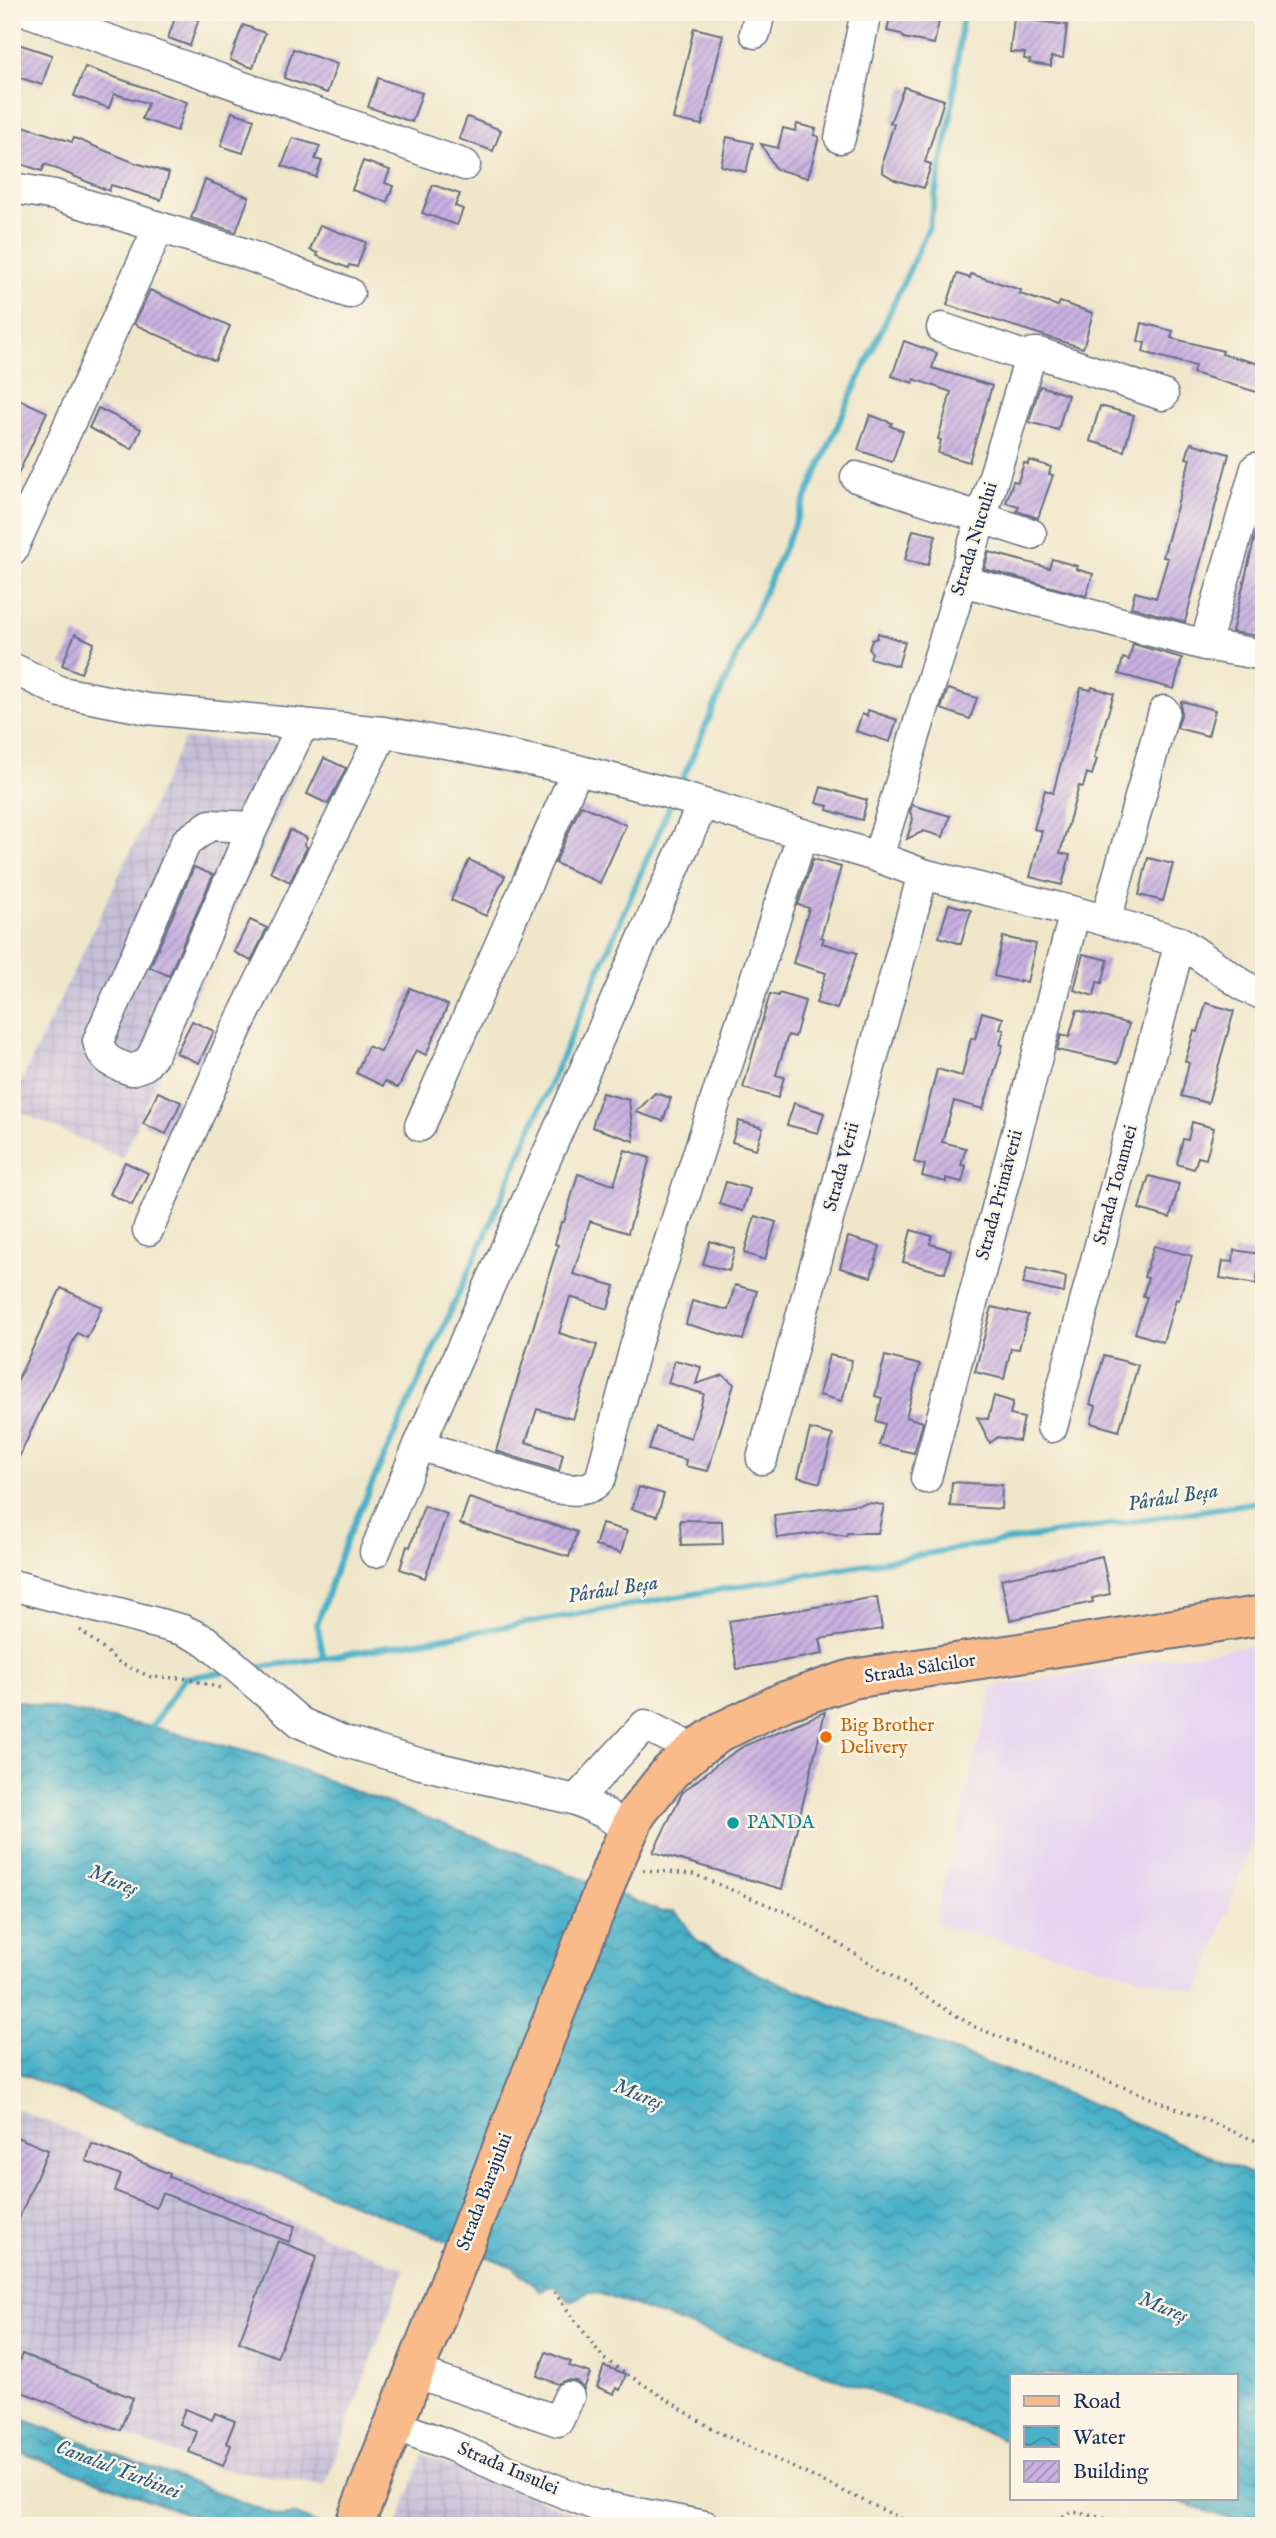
<svg xmlns="http://www.w3.org/2000/svg" width="1276" height="2538" font-family="'IM FELL English',serif">
	<defs>
		<pattern id="industrial-grid" width="8" height="8" patternUnits="userSpaceOnUse" patternTransform="scale(1.75)"><rect width="8" height="8" fill="#c7c0d9"/><path d="M0 4h8M4 0v8" fill="none" stroke="#aaa5bd"/></pattern>
		<pattern id="water-waves" width="16" height="10" patternUnits="userSpaceOnUse" patternTransform="scale(1.75)"><rect width="16" height="10" fill="#49b1c8"/><path d="M0 5q4-4 8 0t8 0" fill="none" stroke="#3c90a6"/></pattern>
		<pattern id="building-hatch" width="6" height="6" patternUnits="userSpaceOnUse" patternTransform="scale(1.75)"><rect width="6" height="6" fill="#c9b1e1"/><path d="M-1 1l2-2M0 6l6-6M5 7l2-2" fill="none" stroke="#a290ba"/></pattern>
	</defs>
	<rect width="100%" height="100%" fill="#fcf5e5"/>
	<filter id="ink" filterUnits="userSpaceOnUse"><feTurbulence type="fractalNoise" baseFrequency=".0143" numOctaves="2"/><feDisplacementMap in="SourceGraphic" scale="14" xChannelSelector="R" yChannelSelector="G"/><feConvolveMatrix kernelMatrix="1 2 1 2 8 2 1 2 1" color-interpolation-filters="sRGB"/></filter>
	<filter id="wash" filterUnits="userSpaceOnUse"><feTurbulence type="fractalNoise" baseFrequency=".00686" numOctaves="4" result="noise"/><feDisplacementMap in="SourceGraphic" scale="28" xChannelSelector="R" yChannelSelector="G"/><feGaussianBlur stdDeviation="1.57" result="paint"/><feColorMatrix in="noise" values="0 0 0 0 0 0 0 0 0 0 0 0 0 0 0 0 0 1.4 0 .05"/><feComposite in="paint" operator="in"/></filter>
	<g filter="url(#wash)">
		<rect width="100%" height="100%" fill="#f0e7ca"/>
		<path fill="#e5d3f1" d="M1264,1643V1807L1199,1992L934,1924L993,1687Z"/>
		<g fill="url(#industrial-grid)">
			<path d="M184,739L309,743L122,1158L12,1108V1101Z"/>
			<path d="M12,2107L405,2269L325,2485L209,2467L12,2390Z"/>
			<path d="M423,2455L606,2526H397Z"/>
		</g>
		<g fill="url(#water-waves)" stroke="#327093" stroke-width="2">
			<path d="M12,1700L152,1727L263,1756L504,1847L662,1912L674,1911C685,1919 688,1933 698,1941L760,1975L880,2023L1071,2095L1264,2180V2526H1248L1169,2498H1236V2375H1012V2442L601,2294L589,2292L570,2302L555,2286L548,2287L541,2291L513,2267L286,2177L137,2123L12,2070Z"/>
			<path d="M12,2415L282,2517L296,2515L322,2526H219L12,2449Z"/>
		</g>
		<g fill="none" stroke-linecap="round" stroke-linejoin="round">
			<g stroke="#49b1c8" stroke-width="6">
				<path d="M679,787L841,418L929,227L951,116L963,12"/>
				<path d="M324,1658L317,1624L345,1543L485,1236L671,803"/>
				<path d="M254,1668L324,1658L948,1550L1264,1501"/>
				<path d="M148,1733L184,1678L226,1672"/>
			</g>
		</g>
		<g id="blocks">
			<g fill="url(#building-hatch)">
				<path d="M177,12H201L190,46L168,38Z"/>
				<path d="M891,12H941L934,44L904,38L901,34L887,31Z"/>
				<path d="M1014,18L1067,25L1063,58L1051,57V66L1029,63L1030,60L1024,59L1025,53L1010,52Z"/>
				<path d="M243,25L265,33L253,68L230,60Z"/>
				<path d="M694,28L723,35L702,125L673,119Z"/>
				<path d="M12,42L52,55L42,85L12,75Z"/>
				<path d="M293,49L337,64L327,93L284,78Z"/>
				<path d="M85,67L187,102L177,131L142,119L148,103L114,94L109,108L74,96Z"/>
				<path d="M378,78L422,93L412,122L368,107Z"/>
				<path d="M904,87L944,100L925,162L931,164L924,188L895,180L882,172L883,159L894,124L890,123Z"/>
				<path d="M232,112L254,119L243,153L221,146Z"/>
				<path d="M467,117L501,130L493,151L459,139Z"/>
				<path d="M797,124L816,129L814,135L819,137L808,178L776,169L761,144L778,148L783,128L795,131Z"/>
				<path d="M20,125L72,142L74,138L133,162L169,173L161,200L111,185L109,191L45,164L42,171L12,161V149Z"/>
				<path d="M727,137L753,143L746,172L721,166Z"/>
				<path d="M293,138L320,146L315,159L322,161L316,177L282,166Z"/>
				<path d="M363,161L390,170L385,183L393,186L387,202L352,190Z"/>
				<path d="M205,180L249,197L236,232L191,218Z"/>
				<path d="M433,185L460,194L455,206L463,209L457,225L422,213Z"/>
				<path d="M320,225L366,242L357,267L349,265L348,268L317,256L318,253L310,250Z"/>
				<path d="M957,274L970,278L971,274L1021,290L1020,294L1058,306L1060,302L1093,313L1083,348L947,305Z"/>
				<path d="M150,290L230,326L215,361L134,324Z"/>
				<path d="M1142,323L1173,331L1171,338L1223,351L1222,354L1264,365V380L1260,393L1193,373L1195,366L1143,352L1145,343L1138,341Z"/>
				<path d="M904,341L937,353L932,368L992,386L969,462L938,453L941,440L938,439L951,392L914,379L913,383L892,376Z"/>
				<path d="M1040,386L1068,395L1058,430L1029,422Z"/>
				<path d="M12,396L47,412L12,487Z"/>
				<path d="M1100,406L1134,415L1124,451L1090,441Z"/>
				<path d="M98,408L141,429L132,449L89,428Z"/>
				<path d="M870,415L892,423L890,426L903,431L892,462L858,450Z"/>
				<path d="M1191,443L1229,454L1185,622L1131,607L1135,592L1156,598L1168,558L1163,557L1190,459L1186,458Z"/>
				<path d="M1029,460L1051,467L1049,474L1053,475L1038,518L1017,511L1019,506L1006,503L1013,481L1018,482L1024,463L1028,464Z"/>
				<path d="M1257,528H1264V616L1259,636L1232,632Z"/>
				<path d="M913,530L936,535L928,565L905,560Z"/>
				<path d="M989,552L1049,568L1052,559L1077,566L1076,569L1093,574L1086,596L984,569Z"/>
				<path d="M878,633L905,642L898,666L870,658L872,653L869,649L872,640L877,638Z"/>
				<path d="M75,634L94,643L81,673L62,665Z"/>
				<path d="M1133,644L1182,658L1174,689L1119,674L1123,658L1129,660Z"/>
				<path d="M1092,687L1114,694L1094,758L1097,759L1092,775L1087,773L1083,787L1079,786L1060,853L1070,855L1062,885L1030,877L1042,831L1034,829L1045,790L1053,793L1081,688L1091,690Z"/>
				<path d="M948,689L977,698L970,719L941,709Z"/>
				<path d="M1181,701L1215,710L1208,736L1177,728L1181,715Z"/>
				<path d="M868,710L897,720L890,742L856,731L862,714L867,716Z"/>
				<path d="M324,758L346,768L328,804L307,794Z"/>
				<path d="M821,787L867,800L862,820L827,810L828,806L816,803Z"/>
				<path d="M581,805L626,825L600,883L555,863Z"/>
				<path d="M912,805L950,816L943,837L924,831L907,839L913,819L910,812Z"/>
				<path d="M290,830L307,838L304,845L307,847L290,882L270,872Z"/>
				<path d="M1148,858L1173,864L1163,901L1139,895Z"/>
				<path d="M813,859L841,867L821,937L824,938L822,943L857,953L837,1009L816,1003L826,973L793,963L809,908L798,905Z"/>
				<path d="M469,860L505,876L486,916L451,900Z"/>
				<path d="M194,867L213,875L169,976L150,967Z"/>
				<path d="M949,904L971,910L961,944L939,937Z"/>
				<path d="M250,920L267,928L251,961L234,952Z"/>
				<path d="M1003,937L1036,944L1027,982L1019,980V982L994,976Z"/>
				<path d="M1083,954L1108,960L1102,983L1097,982L1094,996L1074,990Z"/>
				<path d="M410,988L448,1005L426,1055L416,1050L398,1088L385,1081L383,1086L356,1073L368,1046L381,1052Z"/>
				<path d="M779,993L805,1001L795,1037L788,1035L776,1075L784,1077L778,1098L743,1088L770,994L778,996Z"/>
				<path d="M1206,1003L1234,1011L1208,1103L1181,1096L1189,1063L1185,1061L1194,1031L1198,1032Z"/>
				<path d="M1077,1010L1129,1024L1118,1063L1057,1050L1061,1035L1069,1037Z"/>
				<path d="M982,1012L1003,1018L1000,1029L1004,1030L1000,1044L1003,1045L983,1109L954,1101L942,1142L966,1148L961,1165L966,1166L962,1182L946,1178V1182L922,1176L925,1165L914,1162L937,1069L962,1076L971,1038L975,1039Z"/>
				<path d="M192,1021L214,1031L199,1063L176,1053Z"/>
				<path d="M158,1092L181,1102L166,1134L143,1124Z"/>
				<path d="M602,1093L629,1100L634,1141L592,1127Z"/>
				<path d="M655,1093L671,1098L663,1121L636,1112Z"/>
				<path d="M794,1103L824,1113L818,1133L787,1125Z"/>
				<path d="M739,1121L763,1128L756,1149L732,1142Z"/>
				<path d="M1192,1122L1214,1128L1206,1159L1198,1157L1194,1169L1177,1164L1183,1139L1188,1140Z"/>
				<path d="M625,1150L650,1158L628,1233L590,1221L573,1274L615,1286L608,1309L570,1297L559,1333L597,1345L573,1419L537,1409L526,1442L563,1454L559,1471L496,1451L558,1245L555,1244L561,1222H564L578,1174L614,1185Z"/>
				<path d="M125,1162L148,1173L132,1205L110,1194Z"/>
				<path d="M1149,1176L1179,1184L1170,1218L1139,1209Z"/>
				<path d="M726,1182L750,1189L743,1211L719,1204Z"/>
				<path d="M755,1216L776,1222L765,1260L744,1253Z"/>
				<path d="M911,1230L932,1236L930,1244L951,1250L945,1273L903,1262Z"/>
				<path d="M848,1237L880,1246L871,1277L840,1268Z"/>
				<path d="M710,1241L735,1249L729,1271L703,1264Z"/>
				<path d="M1154,1246L1192,1256L1179,1300L1176,1299L1163,1342L1135,1333L1147,1297L1143,1296L1148,1278L1144,1277Z"/>
				<path d="M1234,1250L1261,1254L1256,1284L1220,1278L1223,1261L1233,1262Z"/>
				<path d="M1027,1268L1066,1277L1064,1293L1023,1284Z"/>
				<path d="M735,1285L757,1291L743,1340L686,1324L692,1301L728,1310Z"/>
				<path d="M61,1288L102,1307L87,1338L77,1333L12,1472V1392Z"/>
				<path d="M992,1307L1028,1315L1019,1349L1011,1348L1004,1379L975,1372Z"/>
				<path d="M829,1355L852,1360L842,1401L819,1395Z"/>
				<path d="M885,1356L920,1365L906,1417L923,1422L914,1453L879,1445L885,1424L876,1421L882,1398L875,1396Z"/>
				<path d="M1104,1356L1138,1365L1119,1431L1091,1423L1096,1406L1090,1404Z"/>
				<path d="M675,1360L701,1367L696,1384L723,1375L734,1384L708,1471L685,1466L686,1460L649,1450L656,1427L691,1438L704,1394L668,1383Z"/>
				<path d="M994,1396L1013,1402L1010,1415L1024,1418L1019,1441L998,1437L990,1443L977,1417L988,1419Z"/>
				<path d="M810,1429L833,1435L820,1483L798,1477Z"/>
				<path d="M952,1482L1002,1485L1001,1509L950,1506Z"/>
				<path d="M639,1487L664,1494L657,1516L632,1509Z"/>
				<path d="M469,1498L577,1532L569,1557L460,1524Z"/>
				<path d="M869,1503L884,1505L878,1533H847L846,1536L824,1532L777,1538L774,1515Z"/>
				<path d="M424,1506L447,1514L425,1578L400,1569L407,1546L410,1547Z"/>
				<path d="M680,1520L722,1521L723,1544L681,1545Z"/>
				<path d="M602,1524L627,1531L621,1553L595,1546Z"/>
				<path d="M1102,1556L1110,1594L1092,1598L1093,1602L1010,1620L1001,1579Z"/>
				<path d="M877,1597L882,1629L820,1639L823,1654L737,1669L729,1621Z"/>
				<path d="M825,1712L782,1889L653,1852L682,1793L718,1763L744,1746Z"/>
				<path d="M12,2135L48,2150L12,2235Z"/>
				<path d="M92,2144L128,2158L129,2157L170,2174L169,2177L295,2226L289,2242L162,2193L156,2208L115,2191L121,2175L86,2161Z"/>
				<path d="M278,2241L317,2256L277,2357L239,2342Z"/>
				<path d="M546,2352L571,2362L569,2366L590,2373L584,2389L576,2381L567,2380L558,2384L537,2376Z"/>
				<path d="M22,2354L133,2398L120,2430L12,2388V2379Z"/>
				<path d="M604,2366L626,2374L620,2390L616,2388L614,2394L597,2387Z"/>
				<path d="M185,2409L212,2420L215,2413L235,2421L226,2443L231,2445L223,2466L189,2452L197,2432L179,2424Z"/>
			</g>
		</g>
	</g>
	<g filter="url(#ink)">
		<use href="#blocks" fill-opacity="0" stroke="#666f84" stroke-width="2"/>
		<g fill="none" stroke-linecap="round" stroke-linejoin="round">
			<defs>
				<g id="minor">
					<path d="M29,12L465,165"/>
					<path d="M755,33L760,12"/>
					<path d="M840,138L866,12"/>
					<path d="M12,188L55,195L237,251L349,293"/>
					<path d="M942,328L1030,358"/>
					<path d="M856,477L1031,534"/>
					<path d="M12,550L159,227"/>
					<path d="M962,581L1205,645L1264,655"/>
					<path d="M1205,645L1256,468"/>
					<path d="M12,668L61,692L148,709L383,732L462,746L577,770L661,791L878,857L923,874L1075,912L1180,942L1246,987L1264,995"/>
					<path d="M253,827L210,825L186,842L98,1041C103,1062 113,1063 131,1070L145,1065L153,1055L253,827L303,724"/>
					<path d="M878,857L1030,358L1034,353H1039L1163,395"/>
					<path d="M1106,920L1164,711"/>
					<path d="M420,1126L577,770"/>
					<path d="M148,1230L236,1030L383,732"/>
					<path d="M1052,1427L1180,942"/>
					<path d="M419,1445L551,1487C567,1490 591,1494 601,1477L635,1347L802,836"/>
					<path d="M762,1459L923,874"/>
					<path d="M926,1478L1075,912"/>
					<path d="M375,1552L419,1445L702,805"/>
					<path d="M12,1585L183,1630L206,1641L301,1723L343,1741L421,1764L576,1800L606,1814L628,1830"/>
					<path d="M576,1800L645,1725L695,1750"/>
					<path d="M414,2372L558,2421L569,2397"/>
					<path d="M394,2425L452,2446L506,2470L595,2505L705,2526"/>
				</g>
				<path id="major" d="M354,2526L616,1858L637,1813L670,1772L695,1750L722,1731L785,1701L852,1679L1264,1615"/>
			</defs>
			<use href="#minor" stroke="#666f84" stroke-width="33"/>
			<use href="#major" stroke="#666f84" stroke-width="42"/>
			<g stroke="#666f84" stroke-width="3.5" stroke-dasharray="2 5" stroke-linecap="butt">
				<path d="M80,1630L120,1663L151,1677L184,1678L220,1688"/>
				<path d="M643,1870L693,1874L790,1914L975,2027L1264,2144"/>
				<path d="M554,2292L604,2359L714,2430L917,2526"/>
				<path d="M1036,2526L1074,2512L1142,2526"/>
			</g>
			<use href="#minor" stroke="#fff" stroke-width="30"/>
			<use href="#major" stroke="#fabb8b" stroke-width="38"/>
		</g>
	</g>
	<circle fill="#e8710a" stroke="#fcf5e5" stroke-width="2.5" cx="826" cy="1737" r="7"/>
	<circle fill="#0f9aa8" stroke="#fcf5e5" stroke-width="2.5" cx="733" cy="1823" r="7"/>
	<g text-anchor="middle" dominant-baseline="central" stroke-width="5" stroke-linejoin="round" paint-order="stroke">
		<g font-size="19" fill="#1b2f5e" stroke="#fcf5e5">
			<text transform="translate(975 539) rotate(-73)">Strada Nucului</text>
			<text transform="translate(842 1167) rotate(-75)">Strada Verii</text>
			<text transform="translate(1116 1185) rotate(-75)">Strada Toamnei</text>
			<text transform="translate(1000 1195) rotate(-75)">Strada Primăverii</text>
			<text transform="translate(920 1669) rotate(-9)">Strada Sălcilor</text>
			<text transform="translate(485 2192) rotate(-69)">Strada Barajului</text>
			<text transform="translate(508 2469) rotate(23)">Strada Insulei</text>
		</g>
		<g font-size="19" fill="#c56008" stroke="#fcf5e5" text-anchor="start">
			<text x="840" y="1726">Big Brother<tspan x="840" dy="22">Delivery</tspan></text>
		</g>
		<g font-size="19" fill="#0d838f" stroke="#fcf5e5" text-anchor="start">
			<text x="747" y="1823">PANDA</text>
		</g>
		<g font-size="21" font-style="italic" fill="#2b5c83" stroke="#fcf5e5">
			<text transform="translate(1173 1498) rotate(-9)">Pârâul Beșa</text>
			<text transform="translate(613 1590) rotate(-9)">Pârâul Beșa</text>
			<text transform="translate(113 1881) rotate(22)">Mureș</text>
			<text transform="translate(638 2095) rotate(22)">Mureș</text>
			<text transform="translate(1163 2308) rotate(22)">Mureș</text>
			<text transform="translate(118 2470) rotate(21)">Canalul Turbinei</text>
		</g>
	</g>
	<rect width="1276" height="2538" fill="none" stroke="#fcf5e5" stroke-width="42"/>
	<rect x="1010" y="2374" width="228" height="126" fill="#fcf5e5" stroke="#a2a6af" stroke-width="2"/>
	<rect x="1024" y="2396" width="35" height="10" fill="#fabb8b" stroke="#a2a6af" stroke-width="2"/>
	<text x="1073" y="2408" font-size="21" fill="#1b2f5e">Road</text>
	<rect x="1024" y="2426" width="35" height="21" fill="url(#water-waves)" stroke="#a2a6af" stroke-width="2"/>
	<text x="1073" y="2444" font-size="21" fill="#1b2f5e">Water</text>
	<rect x="1024" y="2461" width="35" height="21" fill="url(#building-hatch)" stroke="#a2a6af" stroke-width="2"/>
	<text x="1073" y="2478" font-size="21" fill="#1b2f5e">Building</text>
</svg>
